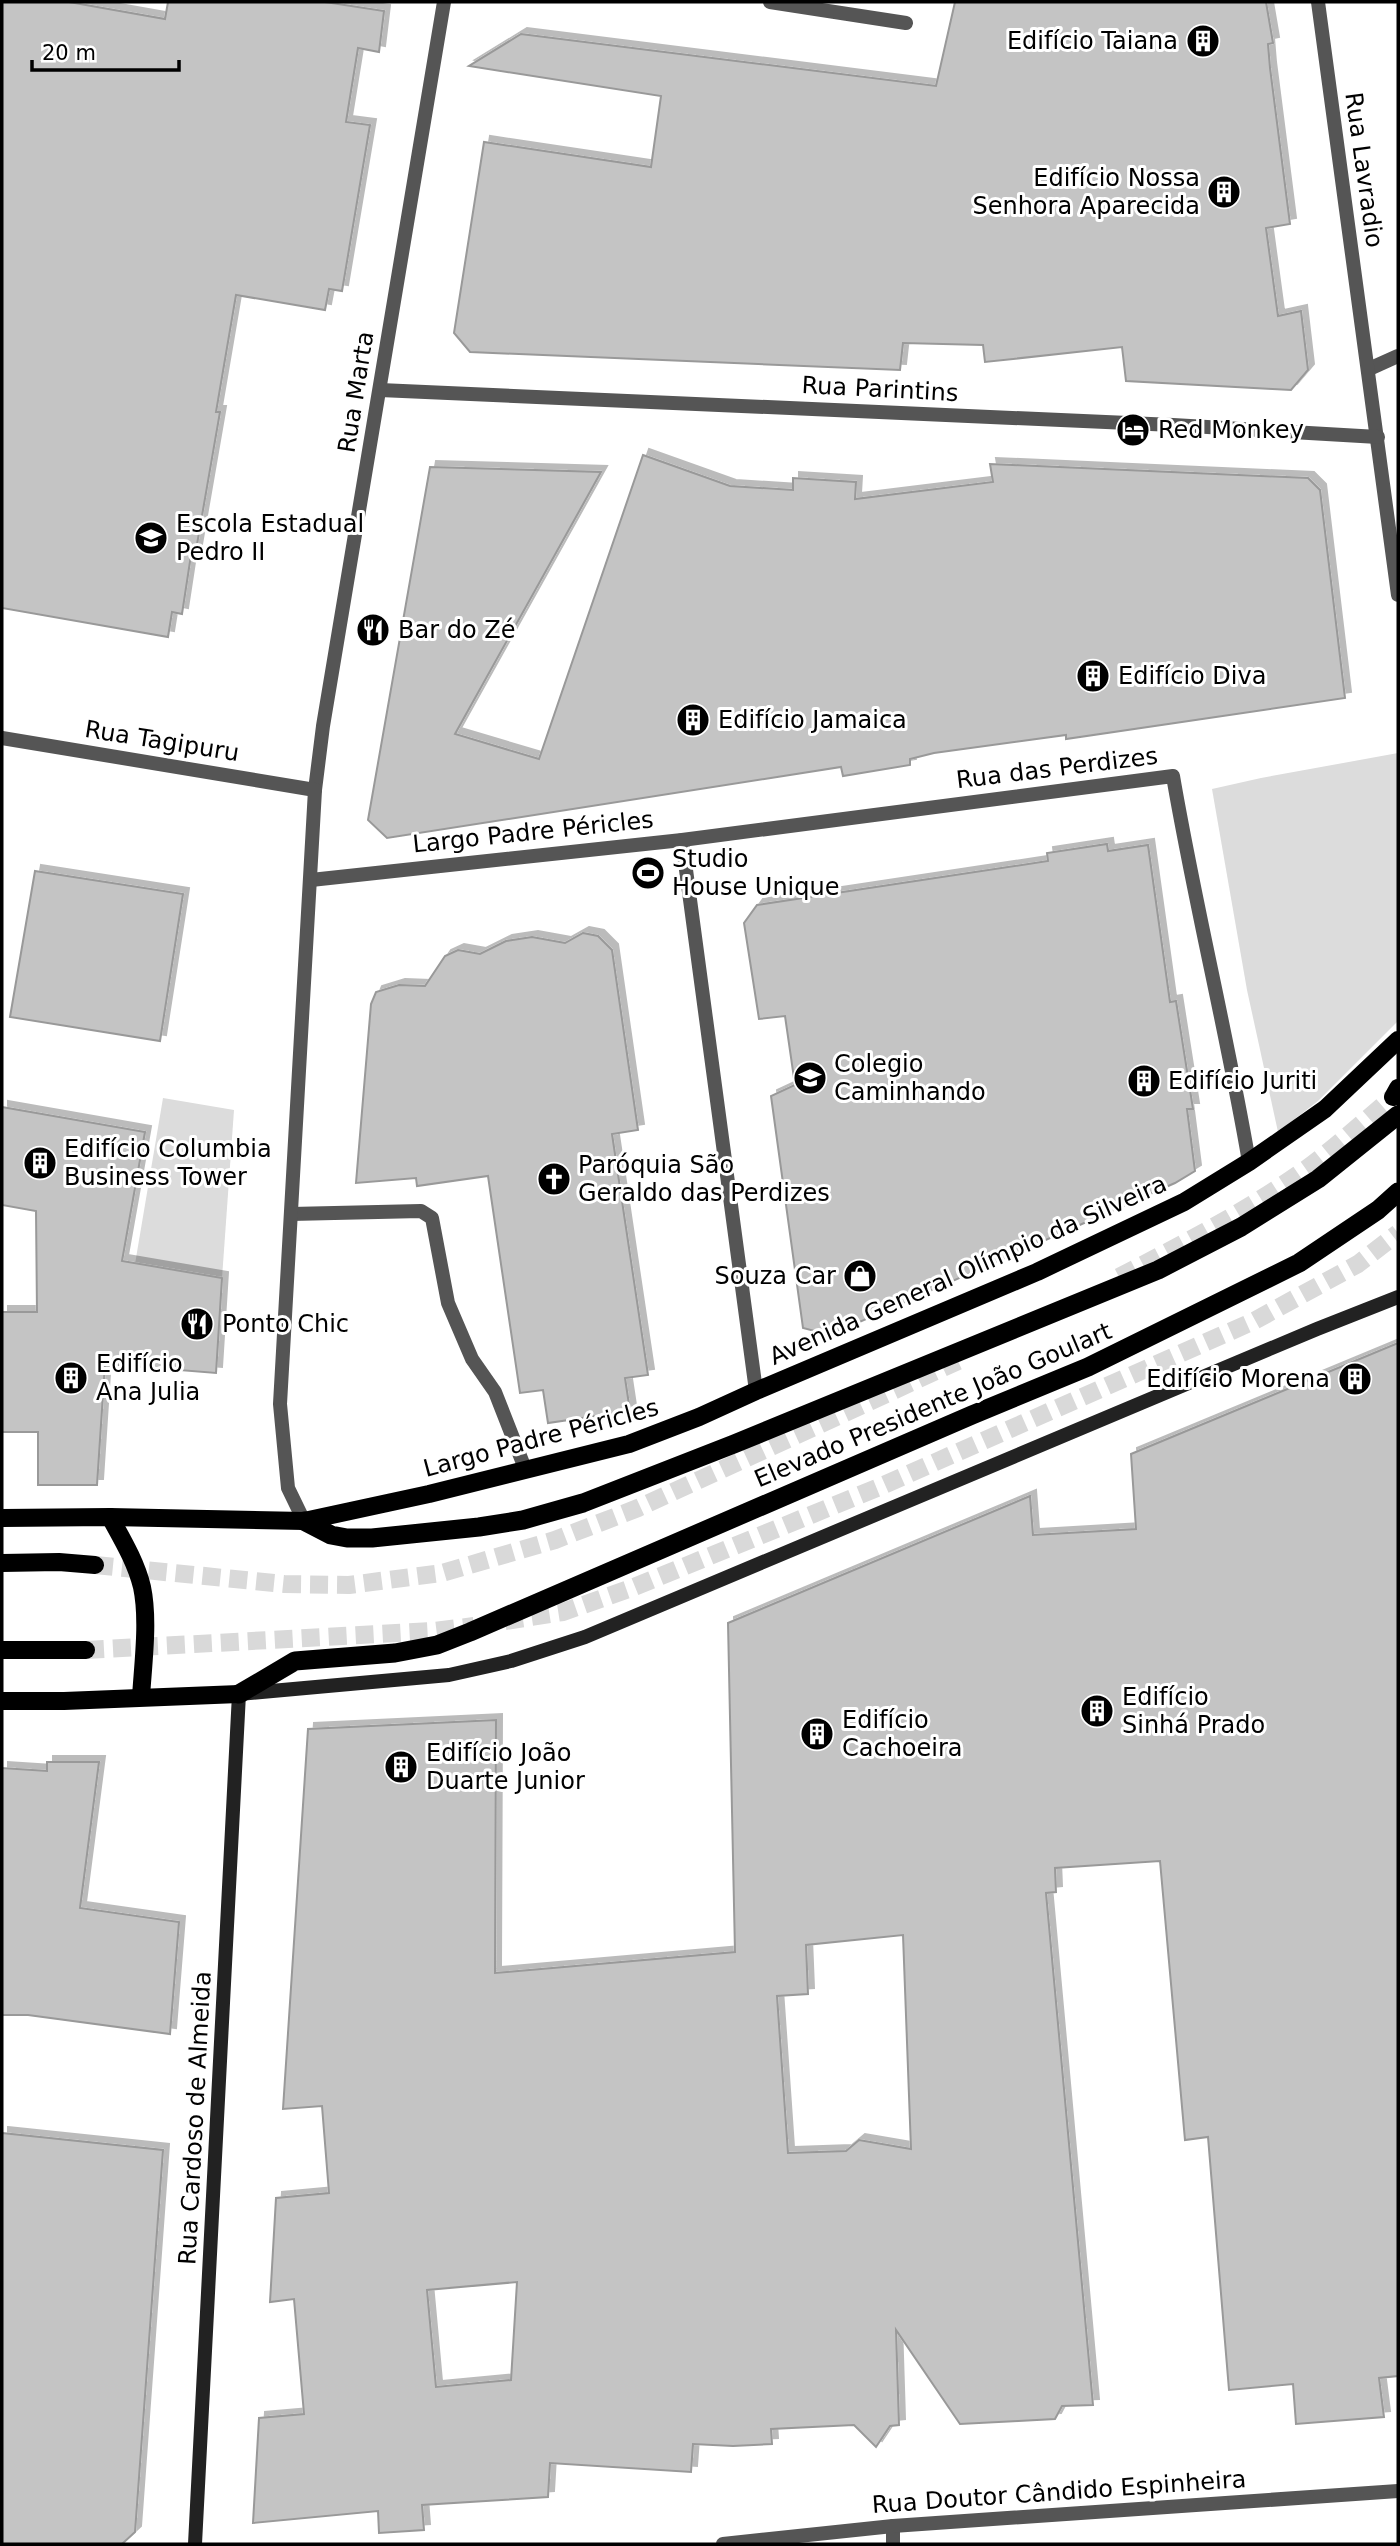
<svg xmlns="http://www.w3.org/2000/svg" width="1400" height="2546" font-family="'DejaVu Sans',sans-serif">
	<defs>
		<filter id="shadow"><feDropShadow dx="6" dy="-6" stdDeviation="0" flood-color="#0004"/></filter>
	</defs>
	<rect width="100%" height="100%" fill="#fff"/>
	<g fill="#dcdcdc">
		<path d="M1398,753V1021L1318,1101L1278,1132L1247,990L1212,789L1261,778Z"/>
		<path d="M163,1098L234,1110L222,1278L135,1264Z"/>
	</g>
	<g fill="#c4c4c4" stroke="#999" stroke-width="2" fill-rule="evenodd" filter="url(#shadow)">
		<path d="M2,2H69L165,19L168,2H325L384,11L379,52L358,48L346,122L370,125L342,291L329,289L325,310L236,295L216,412H220L195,556L191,555L182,614L172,612L168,637L2,608Z"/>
		<path d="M955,2H1266L1273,43L1268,44L1270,68L1290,224L1266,228L1278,316L1301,311L1308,370L1291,390L1126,381L1122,347L985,362L983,345L903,343L900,370L470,352L454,333L484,142L651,167L661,96L469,66L521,34L936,86Z"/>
		<path d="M643,455L730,486L793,490V478L856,482L855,499L993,482L990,464L1308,478L1320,490L1345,698L1066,739V735L934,753L910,759V765L843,776L841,767L387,838L368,820L430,467L601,472L455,734L539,759Z"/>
		<path d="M1107,844L1108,851L1148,845L1170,1002L1176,1001L1193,1109H1187L1195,1171L1175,1183L830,1335L803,1328L771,1096L795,1085L785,1016L759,1019L744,923L757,905L1048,861L1047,853Z"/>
		<path d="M35,871L183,894L160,1041L10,1017Z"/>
		<path d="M583,933L598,936L612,950L638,1130L612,1134L648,1375L625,1378L630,1411L548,1423L543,1390L520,1393L488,1176L417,1186L416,1178L356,1183L371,1004L376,992L399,985L425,986L445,956L458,950L480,954L506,941L532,937L565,943Z"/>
		<path d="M2,1107L145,1132L122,1261L222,1278L216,1373L105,1364L97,1485H38V1432H2V1312H37L36,1211L2,1205Z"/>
		<path d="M1398,1343V2376L1379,2378L1384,2417L1296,2424L1293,2384L1229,2390L1208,2137L1185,2140L1160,1861L1055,1868L1056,1892L1046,1893L1093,2405L1062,2406L1055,2419L960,2424L896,2330L899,2425L890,2426L876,2447L854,2425L771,2429L772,2444L733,2446L693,2444L691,2472L550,2463L548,2497L422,2505L424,2530L379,2533L378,2511L253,2523L259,2418L304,2414L294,2299L270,2302L276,2198L329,2193L322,2106L283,2109L308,1729L496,1720L495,1973L735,1952L728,1623L1030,1496L1033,1535L1136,1529L1131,1454ZM903,1935L911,2149L859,2140L846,2151L788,2153L777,1996L808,1994L806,1945ZM517,2282L511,2380L436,2387L427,2290Z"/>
		<path d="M47,1762H99L80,1908L179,1922L170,2034L28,2015H2V1768L47,1771Z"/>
		<path d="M2,2133L163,2150L135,2532L122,2544H2Z"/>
	</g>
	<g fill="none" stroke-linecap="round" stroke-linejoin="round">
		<g stroke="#d9d9d9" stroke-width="18" stroke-dasharray="18 9" stroke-linecap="butt">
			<path d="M1119,1277C1183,1244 1247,1211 1306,1169C1336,1147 1364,1121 1393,1097"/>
			<path d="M95,1565L284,1584L349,1585L442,1573L555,1540L638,1508L958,1361"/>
			<path d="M505,1621L563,1612L629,1589L877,1488L1254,1321L1358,1264L1398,1233"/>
			<path d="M86,1650L434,1631L474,1626"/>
		</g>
		<g stroke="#555" stroke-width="14">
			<path d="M1369,369L1398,356"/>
			<path d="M291,1214L421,1211L432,1218L448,1303L472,1359L495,1392L526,1471"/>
		</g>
		<g stroke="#555" stroke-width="14">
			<path d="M770,2L906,23"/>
			<path d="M1318,2L1398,595"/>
			<path d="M380,390L1173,425L1378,437"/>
			<path d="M315,790L323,726L444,2"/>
			<path d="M682,840L756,1391"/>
			<path d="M311,880L682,840L1173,776C1195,905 1227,1033 1249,1162"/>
			<path d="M893,2526V2544"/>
			<path d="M723,2544L893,2526L1398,2491"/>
		</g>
		<path stroke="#555" stroke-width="14" d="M2,738L315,790L280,1404L288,1488L304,1521"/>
		<path stroke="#222" stroke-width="14" d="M195,2544L239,1694L449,1675L511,1661L585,1637L1317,1329L1398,1297"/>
		<g stroke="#000" stroke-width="18">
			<path d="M1393,1097L1398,1088"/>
			<path d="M110,1517C122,1539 136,1562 142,1587C149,1620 143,1664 141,1697"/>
			<path d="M2,1518L110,1517L304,1521L429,1494L629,1444L699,1417L756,1391L1037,1272L1184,1202L1249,1162L1325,1109L1398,1040"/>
			<path d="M2,1563L59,1562L95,1565"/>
			<path d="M2,1650H86"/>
			<path d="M2,1701H64L239,1694"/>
		</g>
		<g stroke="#000" stroke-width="19">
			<path d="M304,1521L331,1535L347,1538H372L479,1527L523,1520L583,1503L734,1444L1158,1270L1241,1227L1318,1179L1398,1115"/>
			<path d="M239,1694L295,1661L395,1653L437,1645L470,1632L972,1415L1088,1367L1299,1263L1378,1210L1398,1192"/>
		</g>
	</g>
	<defs>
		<symbol id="building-disc" viewBox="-11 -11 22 22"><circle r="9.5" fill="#000" stroke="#fff"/><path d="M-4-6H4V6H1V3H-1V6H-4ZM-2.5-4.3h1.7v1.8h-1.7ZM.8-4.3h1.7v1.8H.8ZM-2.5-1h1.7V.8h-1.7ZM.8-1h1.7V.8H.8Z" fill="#fff"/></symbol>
		<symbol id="hotel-disc" viewBox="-11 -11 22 22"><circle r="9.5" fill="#000" stroke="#fff"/><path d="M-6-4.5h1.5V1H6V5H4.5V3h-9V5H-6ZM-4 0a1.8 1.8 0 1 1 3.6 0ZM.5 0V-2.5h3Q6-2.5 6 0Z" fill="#fff"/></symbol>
		<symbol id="school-disc" viewBox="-11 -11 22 22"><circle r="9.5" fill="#000" stroke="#fff"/><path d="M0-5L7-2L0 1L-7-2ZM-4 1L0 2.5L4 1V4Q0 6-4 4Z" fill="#fff"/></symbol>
		<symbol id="restaurant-disc" viewBox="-11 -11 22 22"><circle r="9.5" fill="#000" stroke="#fff"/><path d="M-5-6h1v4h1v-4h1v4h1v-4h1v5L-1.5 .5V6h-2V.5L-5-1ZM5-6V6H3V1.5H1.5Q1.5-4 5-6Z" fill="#fff"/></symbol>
		<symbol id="stadium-disc" viewBox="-11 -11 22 22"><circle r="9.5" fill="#000" stroke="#fff"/><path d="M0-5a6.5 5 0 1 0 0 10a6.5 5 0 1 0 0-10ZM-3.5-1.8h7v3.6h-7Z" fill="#fff"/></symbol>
		<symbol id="church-disc" viewBox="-11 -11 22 22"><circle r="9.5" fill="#000" stroke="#fff"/><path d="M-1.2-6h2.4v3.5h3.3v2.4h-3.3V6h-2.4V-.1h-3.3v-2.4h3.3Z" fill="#fff"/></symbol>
		<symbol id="shop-disc" viewBox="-11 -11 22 22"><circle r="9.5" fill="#000" stroke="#fff"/><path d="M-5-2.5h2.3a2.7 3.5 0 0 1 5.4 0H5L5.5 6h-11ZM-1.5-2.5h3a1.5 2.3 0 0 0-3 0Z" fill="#fff"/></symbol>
	</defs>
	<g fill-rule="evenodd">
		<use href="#building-disc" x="1184" y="22" width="38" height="38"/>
		<use href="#building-disc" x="1205" y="173" width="38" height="38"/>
		<use href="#hotel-disc" x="1114" y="411" width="38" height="38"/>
		<use href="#school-disc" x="132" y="519" width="38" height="38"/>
		<use href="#restaurant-disc" x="354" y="611" width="38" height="38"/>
		<use href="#building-disc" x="1074" y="657" width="38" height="38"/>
		<use href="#building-disc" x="674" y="701" width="38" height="38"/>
		<use href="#stadium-disc" x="629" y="854" width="38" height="38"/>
		<use href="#school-disc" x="791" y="1059" width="38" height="38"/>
		<use href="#building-disc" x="1125" y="1062" width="38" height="38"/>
		<use href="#building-disc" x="21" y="1144" width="38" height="38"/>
		<use href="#church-disc" x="535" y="1160" width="38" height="38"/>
		<use href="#shop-disc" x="841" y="1257" width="38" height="38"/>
		<use href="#restaurant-disc" x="178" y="1305" width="38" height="38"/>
		<use href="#building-disc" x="52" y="1359" width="38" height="38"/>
		<use href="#building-disc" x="1336" y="1360" width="38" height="38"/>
		<use href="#building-disc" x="1078" y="1692" width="38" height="38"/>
		<use href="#building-disc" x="798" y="1715" width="38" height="38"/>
		<use href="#building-disc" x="382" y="1748" width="38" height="38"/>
	</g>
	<g text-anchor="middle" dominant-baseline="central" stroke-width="6" stroke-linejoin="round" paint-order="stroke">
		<g font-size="24" fill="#000" stroke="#fff" text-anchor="start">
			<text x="1178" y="41" text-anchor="end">Edifício Taiana</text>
			<text x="1200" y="178" text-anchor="end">Edifício Nossa<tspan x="1200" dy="28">Senhora Aparecida</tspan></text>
			<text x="1158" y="430">Red Monkey</text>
			<text x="176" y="524">Escola Estadual<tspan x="176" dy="28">Pedro II</tspan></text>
			<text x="398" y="630">Bar do Zé</text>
			<text x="1118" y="676">Edifício Diva</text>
			<text x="718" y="720">Edifício Jamaica</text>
			<text x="672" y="859">Studio<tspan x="672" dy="28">House Unique</tspan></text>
			<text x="834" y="1064">Colegio<tspan x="834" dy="28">Caminhando</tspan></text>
			<text x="1168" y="1081">Edifício Juriti</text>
			<text x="64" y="1149">Edifício Columbia<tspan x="64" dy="28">Business Tower</tspan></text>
			<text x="578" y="1165">Paróquia São<tspan x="578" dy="28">Geraldo das Perdizes</tspan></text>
			<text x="836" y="1276" text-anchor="end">Souza Car</text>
			<text x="222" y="1324">Ponto Chic</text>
			<text x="96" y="1364">Edifício<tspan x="96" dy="28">Ana Julia</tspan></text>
			<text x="1330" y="1379" text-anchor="end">Edifício Morena</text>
			<text x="1122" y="1697">Edifício<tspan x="1122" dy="28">Sinhá Prado</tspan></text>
			<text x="842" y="1720">Edifício<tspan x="842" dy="28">Cachoeira</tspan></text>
			<text x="426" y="1753">Edifício João<tspan x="426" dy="28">Duarte Junior</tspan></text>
		</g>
		<g font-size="24" fill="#000" stroke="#fff">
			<text transform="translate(1364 170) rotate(82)">Rua Lavradio</text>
			<text transform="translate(880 389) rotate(3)">Rua Parintins</text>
			<text transform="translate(356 392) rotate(-81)">Rua Marta</text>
			<text transform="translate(162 741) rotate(9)">Rua Tagipuru</text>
			<text transform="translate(1057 768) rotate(-7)">Rua das Perdizes</text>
			<text transform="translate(533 832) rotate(-6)">Largo Padre Péricles</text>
			<text transform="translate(968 1270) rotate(-24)">Avenida General Olímpio da Silveira</text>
			<text transform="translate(933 1405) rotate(-23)">Elevado Presidente João Goulart</text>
			<text transform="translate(541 1438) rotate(-15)">Largo Padre Péricles</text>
			<text transform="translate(195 2118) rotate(-87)">Rua Cardoso de Almeida</text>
			<text transform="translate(1059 2492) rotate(-4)">Rua Doutor Cândido Espinheira</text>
		</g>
	</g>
	<rect width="1400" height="2546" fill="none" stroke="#000000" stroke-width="7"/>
	<path d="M32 60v10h147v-10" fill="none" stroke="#000000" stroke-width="3.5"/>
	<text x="42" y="60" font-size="21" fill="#000000" stroke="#ffffff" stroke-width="5" paint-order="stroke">20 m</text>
</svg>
